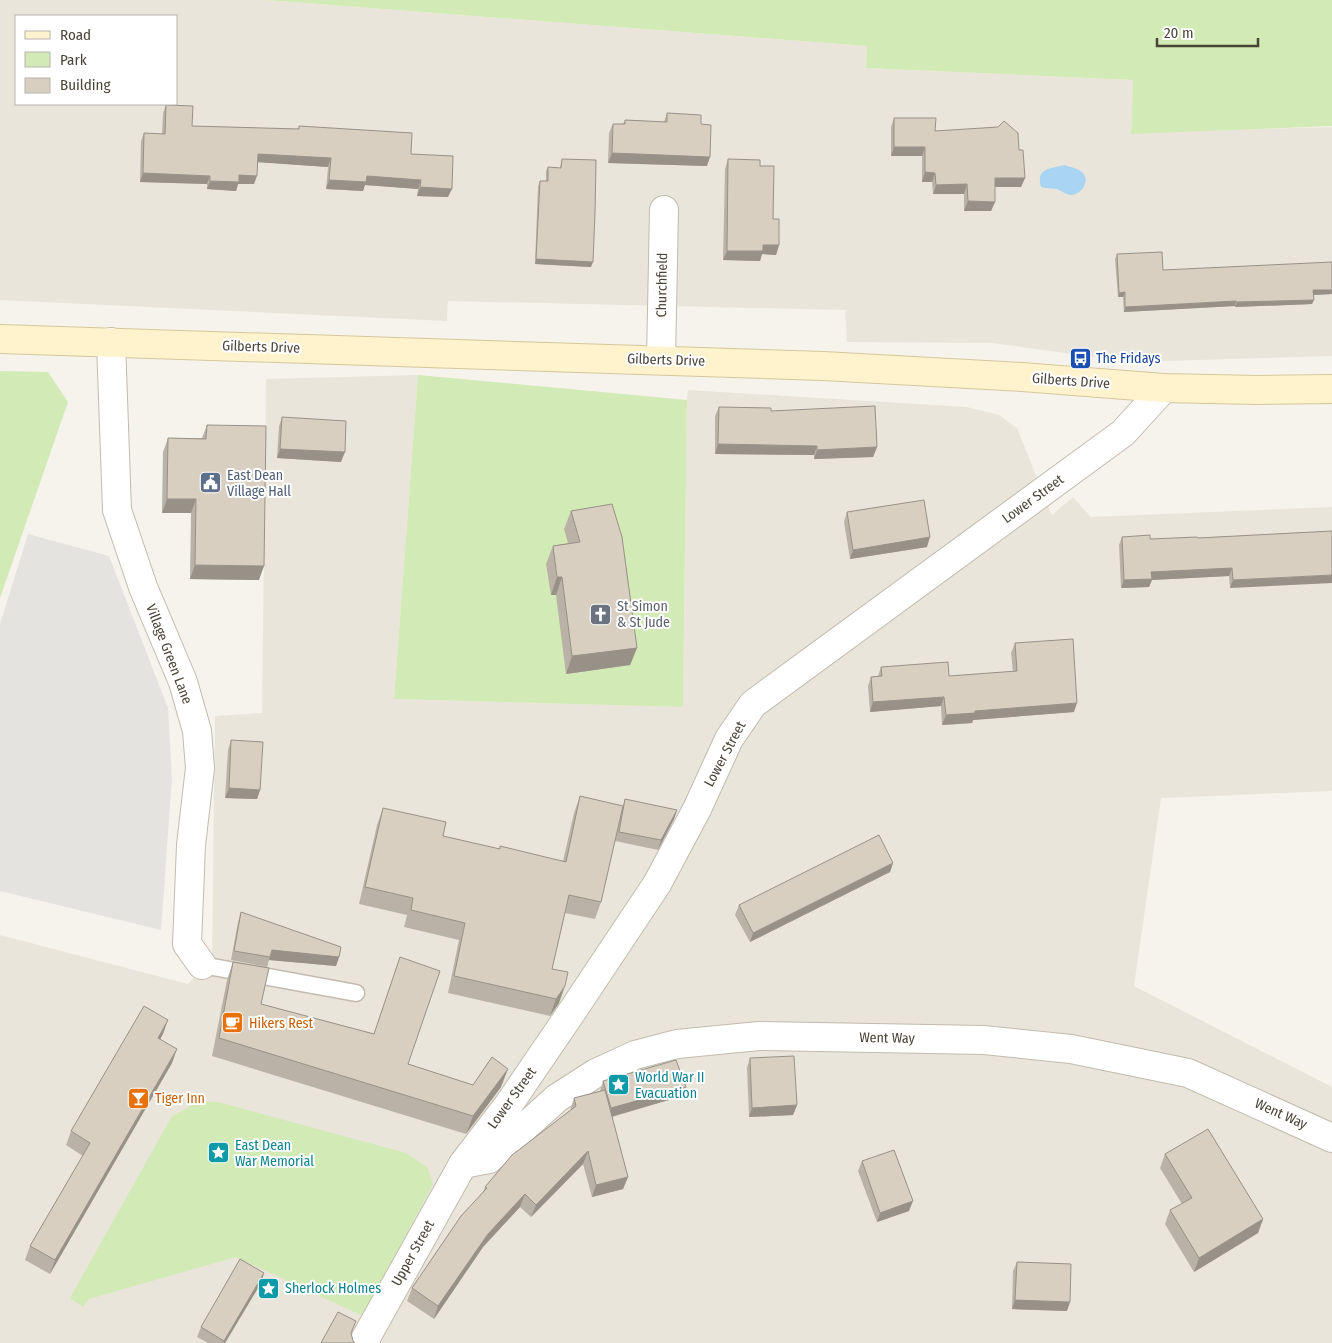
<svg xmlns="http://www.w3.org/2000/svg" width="1332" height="1343" font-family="'Fira Sans Condensed',sans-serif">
	<rect width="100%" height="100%" fill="#f6f3ec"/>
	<g fill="#eae5da" fill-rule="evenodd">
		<path d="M0,0H265L867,46L866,68L1133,80L1131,133L1332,127V356L1165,361L1095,357L992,343L847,342L845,310L448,301L447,321L0,300ZM16,16H176V104H16Z"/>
		<path d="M418,375L394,699L683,707L687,400L688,390L967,407L999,415L1017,428L1052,515L1073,497L1091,517L1332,507V791L1161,798L1134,986L1332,1087V1343H0V935L188,984L212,959L215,716L262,713L266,379Z"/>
	</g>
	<g fill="#d2eab5">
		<path d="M265,0H1332V126L1131,134L1133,80L866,68L867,46Z"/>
		<path d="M0,371L48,372L68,402L0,598Z"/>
		<path d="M418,375L687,400L683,707L394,699Z"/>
		<path d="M200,1101L218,1102L406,1153L427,1167L433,1184L363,1316L236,1257L89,1299L83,1307L70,1298L172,1116Z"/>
	</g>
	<path fill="#e5e3e0" d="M28,534L109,556L168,708L172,778L161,930L0,891V624Z"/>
	<path fill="#a9d4f2" d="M1064,165C1070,167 1077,168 1082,172C1091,180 1082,194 1072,195C1067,195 1061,191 1057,189C1052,188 1047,189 1041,187C1036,168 1049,169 1064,165Z"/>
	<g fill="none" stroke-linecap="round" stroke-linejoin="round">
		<defs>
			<path id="lane" d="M202,965L356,993"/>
			<g id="street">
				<path d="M111,342L117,510L143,587L183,682L197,731L200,768L191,845L187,944L202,965"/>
				<path d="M661,360L664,210"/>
				<path d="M463,1164L489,1159L557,1098L596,1073L635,1055L677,1044L759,1036L984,1040L1071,1049L1188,1073L1332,1138"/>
				<path d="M363,1343L463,1164L509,1104L573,1010L657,884L697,809L729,739L753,704L1123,433L1164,388"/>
			</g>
			<path id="secondary" d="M0,339L823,366L1022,377L1164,388L1257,390L1332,389"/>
		</defs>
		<use href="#lane" stroke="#c2bbae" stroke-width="19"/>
		<use href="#street" stroke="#c2bbae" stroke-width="30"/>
		<use href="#secondary" stroke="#d6c79b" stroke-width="30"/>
		<use href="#lane" stroke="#fff" stroke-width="16"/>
		<use href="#street" stroke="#fff" stroke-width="28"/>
		<use href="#secondary" stroke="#fff3cd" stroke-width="28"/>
	</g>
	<g fill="#bab2a6">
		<path d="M166,105L192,126L298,129L299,126L411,154L448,197L417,196L418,189L365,185L363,191L326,189L328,167L258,162L254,184H238L236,191L207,189V184L140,182L141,141L144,133L162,134L163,113Z"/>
		<path d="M667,113L701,124L707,166L608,163L609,133L613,124H623L625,120L664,122Z"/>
		<path d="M894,118L935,131L1019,150L1025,178L1021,187H995V202L991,211H964V194H933L932,182H922V156H891V127Z"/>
		<path d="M562,159L591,267L535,264L538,186L540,181H546V171L548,167L560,168Z"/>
		<path d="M728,159L760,166L773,219L779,245L776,255L762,254L760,261L723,260L725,169Z"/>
		<path d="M1117,254L1163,270L1332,294L1314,295L1312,304L1235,307V306L1124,312L1123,297H1118L1115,259Z"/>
		<path d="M719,407L771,411L877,447L873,457L814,459V455L715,454V416Z"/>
		<path d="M282,417L341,462L277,458L279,426Z"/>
		<path d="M207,425L259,580L190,579L191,513H162L163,452L168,438H202Z"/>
		<path d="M571,511L637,648L630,665L566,674L556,595H551L546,564L553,546L568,543L564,529Z"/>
		<path d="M847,512L927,547L850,559L844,522Z"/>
		<path d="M1332,531L1230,588L1229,576L1152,580L1149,587L1121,588L1119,545L1122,537L1150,539L1198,538Z"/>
		<path d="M1015,643L1074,712L973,720L972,723L942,725L941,706L870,712L868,686L871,677L878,676L881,667L949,676L1013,672L1011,653Z"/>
		<path d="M231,740L260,790L257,799L225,798L228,750Z"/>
		<path d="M580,796L623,806L625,799L677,810L674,819L658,850L615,841L601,902L595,919L565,913L552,969L559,1003L550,1016L448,993L459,940L404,927L407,915L359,904L377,825L383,808L443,836L499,849L563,861L574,813Z"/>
		<path d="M893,863L890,872L750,942L735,915L739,905Z"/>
		<path d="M241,912L339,957L336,966L269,960L267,967L231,960L238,922Z"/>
		<path d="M400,957L408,1064L473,1085L501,1087L466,1134L212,1056L227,980L233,962L261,1004L374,1034Z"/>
		<path d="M163,1034L160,1039L172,1063L50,1274L25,1260L30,1246L83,1156L66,1145L71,1131Z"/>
		<path d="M750,1058L797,1105L793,1115L749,1117L747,1068Z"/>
		<path d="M603,1081L686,1087L682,1096L612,1117L628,1177L623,1189L592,1197L583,1164L531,1217L520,1207L483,1247L434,1319L407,1301L412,1288L483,1192L485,1187L570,1111L574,1098L600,1091Z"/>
		<path d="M1165,1154L1263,1219L1258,1233L1194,1272L1165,1224L1170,1210L1182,1204L1160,1168Z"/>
		<path d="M862,1161L909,1211L877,1222L858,1171Z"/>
		<path d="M1017,1262L1067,1311L1012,1309L1013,1271Z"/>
		<path d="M264,1273L261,1283L225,1343H208L197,1337L201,1327Z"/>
	</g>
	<g fill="#979187">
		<path d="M894,147H925L922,156H891Z"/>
		<path d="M612,153L710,157L707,166L608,163Z"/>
		<path d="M258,154L331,158L328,167L255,162Z"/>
		<path d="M925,172L935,173L932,182H922Z"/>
		<path d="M143,173L210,176L207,184L140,182Z"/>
		<path d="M239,175L257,176L254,184H238L236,191L207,189L210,181Z"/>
		<path d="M367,176L421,180L418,189L365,185L363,191L326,189L329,180Z"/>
		<path d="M995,178H1025L1021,187H992Z"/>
		<path d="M967,184L964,194H933L936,185Z"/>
		<path d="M420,187L452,189L448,197L417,196Z"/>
		<path d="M968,201L995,202L991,211H964Z"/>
		<path d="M763,245H779L776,255L762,254L760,261L723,260L727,251Z"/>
		<path d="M536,259L593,262L591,267L535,264Z"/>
		<path d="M1313,290H1332V294L1312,295Z"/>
		<path d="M1125,292L1123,297H1118L1119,293Z"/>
		<path d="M1314,300L1312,304L1235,307L1237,302Z"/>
		<path d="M1236,301L1235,306L1124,312L1125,307Z"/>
		<path d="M718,444L817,446L814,455L715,454Z"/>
		<path d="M877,447L873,457L814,459L817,450Z"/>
		<path d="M280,449L345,452L341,462L277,458Z"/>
		<path d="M167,499H196L191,513H162Z"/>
		<path d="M930,537L927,547L850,559L853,550Z"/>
		<path d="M195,565L264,566L259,580L190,579Z"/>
		<path d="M1232,568L1229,576L1152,580L1149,587L1121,588L1124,580L1151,572Z"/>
		<path d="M1332,575V583L1230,588L1233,580Z"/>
		<path d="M557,577H562L556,595H551Z"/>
		<path d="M637,648L630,665L566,674L572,656Z"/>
		<path d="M944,697L941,706L870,712L873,702Z"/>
		<path d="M1077,703L1074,712L973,720L972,723L942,725L946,715L975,711Z"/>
		<path d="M229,788L260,790L257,799L225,798Z"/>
		<path d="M677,810L674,819L658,850L661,840Z"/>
		<path d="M893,863L890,872L750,942L753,933Z"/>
		<path d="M272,950L339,957L336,966L269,960Z"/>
		<path d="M565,986L559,1003L550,1016L556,999Z"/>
		<path d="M168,1020L163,1034L153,1052L158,1038Z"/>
		<path d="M177,1049L172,1063L50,1274L55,1260Z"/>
		<path d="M508,1069L501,1087L466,1134L473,1116Z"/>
		<path d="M686,1087L682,1096L607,1118L611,1108Z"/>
		<path d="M797,1105L793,1115L749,1117L752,1108Z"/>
		<path d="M588,1151L583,1164L531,1217L536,1205Z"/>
		<path d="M628,1177L623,1189L592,1197L596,1185Z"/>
		<path d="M525,1194L520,1207L483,1247L434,1319L438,1306L488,1234Z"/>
		<path d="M913,1201L909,1211L877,1222L880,1213Z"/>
		<path d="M1263,1219L1258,1233L1194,1272L1199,1258Z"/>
		<path d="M264,1273L261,1283L225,1343H223Z"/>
		<path d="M1015,1300L1070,1302L1067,1311L1012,1309Z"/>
	</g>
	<g fill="#d8cfc1" stroke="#979187">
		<path d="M166,105L193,106L192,126L299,129V126L412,133L411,154L453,156L452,189L420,187L421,180L367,176L366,182L329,180L331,158L258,154L257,176L239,175V182L210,181V176L143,173L144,133L165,134Z"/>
		<path d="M667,113L701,115V124L711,125L710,157L612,153L613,124H625V120L667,122Z"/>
		<path d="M894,118H936L935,131L998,127L1004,121L1018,133L1019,150H1023L1025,178H995V202L968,201L967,184L936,185L935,173L925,172V147H894Z"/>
		<path d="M562,159L596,160L595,213L593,262L536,259L540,181H548V167L561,168Z"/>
		<path d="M728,159L760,160V166H774L773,219H779V245H763V251H727Z"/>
		<path d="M1162,252L1163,270L1332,262V290H1313L1314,300L1237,302L1236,301L1125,307V292L1119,293L1117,254Z"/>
		<path d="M875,406L877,447L817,450V446L718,444L719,407L771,408V411Z"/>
		<path d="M282,417L346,421L345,452L280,449Z"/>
		<path d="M207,425L266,426L264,566L195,565L196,499H167L168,438L206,439Z"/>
		<path d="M924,500L930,537L853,550L847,512Z"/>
		<path d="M612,504L622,537L637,648L572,656L562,577H557L553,546L580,542L571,511Z"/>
		<path d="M1332,531V575L1233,580L1232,568L1151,572L1152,579L1124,580L1122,537L1150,535V539L1197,537L1198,538Z"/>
		<path d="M1073,639L1077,703L975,711V713L946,715L944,697L873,702L871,677L882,676L881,667L948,662L949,676L1017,671L1015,643Z"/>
		<path d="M231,740L263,742L260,790L229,788Z"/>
		<path d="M580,796L623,806L601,902L569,895L552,969L568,972L565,986L556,999L454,976L465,923L411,910L413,898L365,887L383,808L446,822L443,836L500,849V846L566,862Z"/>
		<path d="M625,799L677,810L661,840L619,832Z"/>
		<path d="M879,835L893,863L753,933L739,905Z"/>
		<path d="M241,912L341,947L339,957L272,950L270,957L234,951Z"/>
		<path d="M400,957L440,971L408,1064L473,1085L492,1057L508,1069L473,1116L219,1038L233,962L269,968L261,1004L374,1034Z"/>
		<path d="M144,1006L168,1020L158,1038L177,1049L55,1260L30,1246L90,1143L71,1131Z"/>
		<path d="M794,1056L797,1105L752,1108L750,1058Z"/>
		<path d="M676,1060L686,1087L611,1108L603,1081Z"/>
		<path d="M605,1090L628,1177L596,1185L588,1151L536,1205L525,1194L488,1234L438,1306L412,1288L461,1216L487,1188L485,1187L512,1155L576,1106L574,1098Z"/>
		<path d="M1208,1129L1263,1219L1199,1258L1170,1210L1192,1198L1165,1154Z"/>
		<path d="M894,1150L913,1201L880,1213L862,1161Z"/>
		<path d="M240,1259L264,1273L224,1341L201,1327Z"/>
		<path d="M1017,1262L1071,1264L1070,1302L1015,1300Z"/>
		<path d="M338,1312L356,1321L351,1333L353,1341L355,1343H321Z"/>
	</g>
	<defs>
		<symbol id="bus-square" viewBox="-11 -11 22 22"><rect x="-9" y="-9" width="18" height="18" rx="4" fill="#1a4fb4" stroke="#fff"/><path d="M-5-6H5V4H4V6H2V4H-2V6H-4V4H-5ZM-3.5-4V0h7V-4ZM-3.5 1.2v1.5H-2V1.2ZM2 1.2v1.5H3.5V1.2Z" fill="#fff"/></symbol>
		<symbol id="civic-square" viewBox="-11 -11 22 22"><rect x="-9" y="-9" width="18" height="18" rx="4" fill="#5c6f8a" stroke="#fff"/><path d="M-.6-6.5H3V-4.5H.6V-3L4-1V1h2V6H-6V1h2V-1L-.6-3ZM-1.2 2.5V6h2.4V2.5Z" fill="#fff"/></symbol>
		<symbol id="church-square" viewBox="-11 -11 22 22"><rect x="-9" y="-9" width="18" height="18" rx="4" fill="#6b7280" stroke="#fff"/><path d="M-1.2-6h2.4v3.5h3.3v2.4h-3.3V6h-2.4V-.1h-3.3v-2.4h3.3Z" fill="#fff"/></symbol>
		<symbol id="cafe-square" viewBox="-11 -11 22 22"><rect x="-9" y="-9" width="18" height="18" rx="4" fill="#e8710a" stroke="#fff"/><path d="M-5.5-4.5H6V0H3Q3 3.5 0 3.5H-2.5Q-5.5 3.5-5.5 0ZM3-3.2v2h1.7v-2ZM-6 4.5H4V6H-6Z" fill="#fff"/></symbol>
		<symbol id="sight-square" viewBox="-11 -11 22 22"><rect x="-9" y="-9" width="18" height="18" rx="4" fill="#0f9aa8" stroke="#fff"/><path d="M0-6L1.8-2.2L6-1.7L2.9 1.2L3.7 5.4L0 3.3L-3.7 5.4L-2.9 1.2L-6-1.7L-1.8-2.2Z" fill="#fff"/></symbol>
		<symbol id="bar-square" viewBox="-11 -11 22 22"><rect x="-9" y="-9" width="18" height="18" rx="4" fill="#e8710a" stroke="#fff"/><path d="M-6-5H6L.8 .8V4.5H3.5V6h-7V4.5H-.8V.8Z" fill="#fff"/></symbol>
	</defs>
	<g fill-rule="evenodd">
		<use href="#bus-square" x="1068" y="346" width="25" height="25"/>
		<use href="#civic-square" x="198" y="470" width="25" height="25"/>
		<use href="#church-square" x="588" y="602" width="25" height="25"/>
		<use href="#cafe-square" x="220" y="1010" width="25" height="25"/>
		<use href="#sight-square" x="606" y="1072" width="25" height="25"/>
		<use href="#bar-square" x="126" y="1086" width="25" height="25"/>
		<use href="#sight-square" x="206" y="1140" width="25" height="25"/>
		<use href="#sight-square" x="256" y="1276" width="25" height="25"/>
	</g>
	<g text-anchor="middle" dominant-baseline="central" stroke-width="4" stroke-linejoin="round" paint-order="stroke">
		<g font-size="14" fill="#4b4439" stroke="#fff">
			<text transform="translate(662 285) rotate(-89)">Churchfield</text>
			<text transform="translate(261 347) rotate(2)">Gilberts Drive</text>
			<text transform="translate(666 360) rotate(2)">Gilberts Drive</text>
			<text transform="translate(1071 381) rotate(4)">Gilberts Drive</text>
			<text transform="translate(1033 499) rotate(-36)">Lower Street</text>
			<text transform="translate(169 654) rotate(69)">Village Green Lane</text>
			<text transform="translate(725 754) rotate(-62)">Lower Street</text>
			<text transform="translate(887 1038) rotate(1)">Went Way</text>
			<text transform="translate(512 1098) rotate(-54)">Lower Street</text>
			<text transform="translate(1281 1114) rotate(24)">Went Way</text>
			<text transform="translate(413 1253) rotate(-61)">Upper Street</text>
		</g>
		<g font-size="14" fill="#164399" stroke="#fff" text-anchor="start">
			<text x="1096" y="358">The Fridays</text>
		</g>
		<g font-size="14" fill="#4e5e75" stroke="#fff" text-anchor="start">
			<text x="227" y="475">East Dean<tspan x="227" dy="16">Village Hall</tspan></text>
		</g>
		<g font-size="14" fill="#5b616d" stroke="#fff" text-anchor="start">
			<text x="617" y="606">St Simon<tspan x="617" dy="16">&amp; St Jude</tspan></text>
		</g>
		<g font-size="14" fill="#c56008" stroke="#fff" text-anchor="start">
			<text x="249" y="1023">Hikers Rest</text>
			<text x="155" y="1098">Tiger Inn</text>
		</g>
		<g font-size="14" fill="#0d838f" stroke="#fff" text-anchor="start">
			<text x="635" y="1077">World War II<tspan x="635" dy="16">Evacuation</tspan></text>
			<text x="235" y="1145">East Dean<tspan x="235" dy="16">War Memorial</tspan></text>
			<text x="285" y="1288">Sherlock Holmes</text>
		</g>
	</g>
	<rect x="15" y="15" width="162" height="90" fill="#ffffff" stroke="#b7b4b0"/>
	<rect x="25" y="31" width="25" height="8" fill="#fff3cd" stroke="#b7b4b0"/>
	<text x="60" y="40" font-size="15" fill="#4b4439">Road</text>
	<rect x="25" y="52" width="25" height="15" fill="#d2eab5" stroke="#b7b4b0"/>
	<text x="60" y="65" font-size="15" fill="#4b4439">Park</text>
	<rect x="25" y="78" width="25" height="15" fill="#d8cfc1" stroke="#b7b4b0"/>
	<text x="60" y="90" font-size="15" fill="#4b4439">Building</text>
	<path d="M1157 38v8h101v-8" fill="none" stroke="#4b4439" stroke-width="2.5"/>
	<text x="1164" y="38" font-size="15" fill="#4b4439" stroke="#ffffff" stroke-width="4" paint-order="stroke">20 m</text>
</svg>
